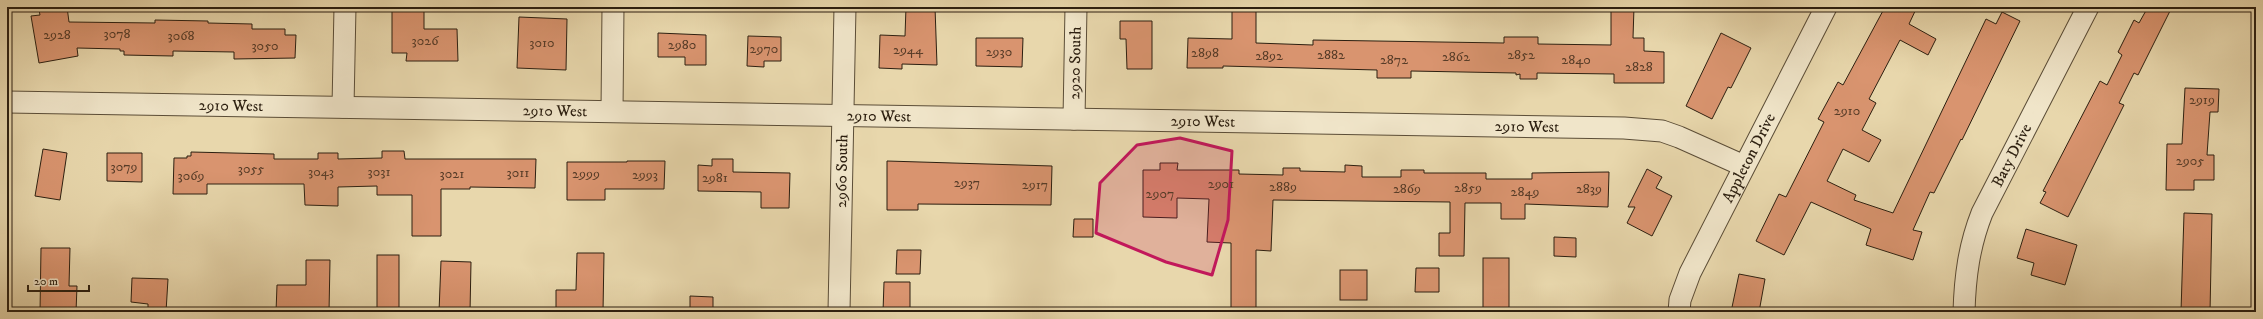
<svg xmlns="http://www.w3.org/2000/svg" width="2263" height="319" font-family="'IM FELL DW Pica',serif">
	<rect width="100%" height="100%" fill="#e8d7ac"/>
	<filter id="stains"><feTurbulence type="fractalNoise" baseFrequency=".005" numOctaves="4"/><feColorMatrix values="0 0 0 0 .2 0 0 0 0 .09 0 0 0 0 .02 0 0 0 .5 -.17"/></filter>
	<radialGradient id="worn" r=".72"><stop offset=".6" stop-color="#630" stop-opacity="0"/><stop offset="1" stop-color="#630" stop-opacity=".3"/></radialGradient>
	<g fill="#d9946f" stroke="#2c1f10">
		<path d="M59,7H67L69,22L155,23V20L208,21V23L252,24V29H285V35H296L295,58L234,59V52L173,51V56L124,55V51H120V49L77,48L78,56L39,63L31,16L40,15L39,10Z"/>
		<path d="M392,7H424V29H457L458,61H406L407,53H392Z"/>
		<path d="M906,7H935L937,65L902,64V69L879,68L880,35L905,36Z"/>
		<path d="M1232,7H1256V43L1313,45V40L1504,43V37H1538V44L1611,45V7H1634L1633,38H1644V51L1664,52V83H1614V74L1537,73V79H1520V74L1516,75V73L1411,71V78H1377V70L1223,66V68H1187L1188,38L1232,39Z"/>
		<path d="M1885,7H1917L1909,24L1936,39L1928,55L1900,40L1869,99L1876,103L1862,130L1881,140L1869,162L1843,149L1827,181L1856,195L1854,200L1893,213L1986,19L1996,24L2002,12L2020,21L1962,140L1961,139L1934,193L1930,192L1913,230L1922,232L1913,260L1866,245L1871,229L1811,202L1784,255L1756,241L1779,194L1786,197L1824,122L1818,119L1838,82L1843,85Z"/>
		<path d="M2148,7H2172L2138,75L2134,73L2119,103L2124,105L2068,217L2040,203L2046,192L2043,191L2100,81L2107,85L2122,55L2118,52L2134,20L2139,23Z"/>
		<path d="M519,17L567,19L566,70L517,68Z"/>
		<path d="M1120,21H1152V69H1127L1126,39H1120Z"/>
		<path d="M658,33L706,35V65H685V57H658Z"/>
		<path d="M1721,33L1751,48L1731,88L1728,87L1712,119L1686,106Z"/>
		<path d="M748,36L781,37V61H764V67L747,66Z"/>
		<path d="M976,38H1023L1022,67L976,66Z"/>
		<path d="M2185,88L2219,89L2218,112H2210L2207,155H2214V180H2194V190H2166L2167,144H2182Z"/>
		<path d="M43,149L67,153L60,200L35,196Z"/>
		<path d="M382,151H404L405,159H536L535,188L470,187V189H441V236H412V195H377V186L338,187V206L305,205L304,184H207V194H173L174,158H187V156H191V152L274,154V159H318V153H338V159L382,158Z"/>
		<path d="M107,153H142V182L107,181Z"/>
		<path d="M712,159H733V172L790,173L789,208H761V192L698,191V165L712,166Z"/>
		<path d="M627,161H665L664,189H605V200H567V162H627Z"/>
		<path d="M887,161L1052,166L1051,205L918,204V210H887Z"/>
		<path d="M1160,163H1178L1177,170H1239V174L1283,175V168H1300V171L1345,172V165L1362,166V177H1401V170H1424V173H1486V179H1532V173L1609,172L1608,207L1525,204V219H1501V203H1465L1464,256H1439V233H1450V202L1273,200L1271,251L1256,250V312H1231V243L1207,242L1209,199L1177,198V218L1143,217V170H1160Z"/>
		<path d="M1647,169L1662,177L1656,188L1672,196L1652,236L1627,223L1635,207H1628Z"/>
		<path d="M2184,213L2212,214L2210,312H2181Z"/>
		<path d="M1074,219H1093V237H1073Z"/>
		<path d="M2026,229L2077,245L2065,285L2031,275L2034,263L2017,258Z"/>
		<path d="M1554,237L1576,238V257L1554,256Z"/>
		<path d="M41,248H70L69,286H77L76,312H40Z"/>
		<path d="M897,250H921L920,274H896Z"/>
		<path d="M577,253H604L603,312H556V290H576Z"/>
		<rect x="377" y="255" width="22" height="57"/>
		<rect x="1483" y="258" width="26" height="54"/>
		<path d="M306,260H330L329,312H276L277,285H306Z"/>
		<path d="M441,261L471,262L470,312H439Z"/>
		<path d="M1416,268H1439V292H1415Z"/>
		<rect x="1340" y="270" width="27" height="30"/>
		<path d="M1739,274L1765,279L1759,312H1731Z"/>
		<path d="M132,278L168,279L166,312H148V304L131,302Z"/>
		<path d="M884,282H910V312H883Z"/>
		<path d="M690,296L713,297V312H690Z"/>
	</g>
	<g fill="none" stroke-linecap="round" stroke-linejoin="round">
		<defs>
			<g id="minor">
				<path id="s1" d="M7,102L1624,128L1662,131L1679,137L1744,166"/>
				<path d="M343,107L345,7"/>
				<path d="M612,111L613,7"/>
				<path id="s2" d="M1074,119L1076,7"/>
				<path id="s3" d="M839,312L845,7"/>
				<path id="s4" d="M1679,312L1680,300L1690,273L1826,7"/>
				<path id="s5" d="M1964,312C1965,277 1969,246 1982,213L2088,7"/>
			</g>
		</defs>
		<use href="#minor" stroke="#5b4d37" stroke-width="23"/>
		<use href="#minor" stroke="#f0e5c9" stroke-width="21"/>
	</g>
	<path fill="#c2185b" fill-opacity="0.2" stroke="#c2185b" stroke-width="3" stroke-linejoin="round" d="M1180,138L1232,151L1228,220L1212,275L1166,262L1096,233L1100,183L1137,145Z"/>
	<g text-anchor="middle" dominant-baseline="central" stroke-width="3" stroke-linejoin="round" paint-order="stroke">
		<g font-size="14" fill="#573c28">
			<text x="117" y="34">3078</text>
			<text x="57" y="35">2928</text>
			<text x="181" y="36">3068</text>
			<text x="425" y="41">3026</text>
			<text x="542" y="43">3010</text>
			<text x="682" y="45">2980</text>
			<text x="265" y="46">3050</text>
			<text x="764" y="49">2970</text>
			<text x="908" y="50">2944</text>
			<text x="999" y="52">2930</text>
			<text x="1205" y="53">2898</text>
			<text x="1331" y="55">2882</text>
			<text x="1521" y="55">2852</text>
			<text x="1269" y="56">2892</text>
			<text x="1456" y="57">2862</text>
			<text x="1394" y="60">2872</text>
			<text x="1576" y="60">2840</text>
			<text x="1639" y="67">2828</text>
			<text x="2202" y="100">2919</text>
			<text x="1847" y="111">2910</text>
			<text x="2190" y="161">2905</text>
			<text x="124" y="167">3079</text>
			<text x="251" y="169">3055</text>
			<text x="321" y="172">3043</text>
			<text x="379" y="172">3031</text>
			<text x="518" y="173">3011</text>
			<text x="452" y="174">3021</text>
			<text x="586" y="174">2999</text>
			<text x="645" y="175">2993</text>
			<text x="191" y="176">3069</text>
			<text x="715" y="178">2981</text>
			<text x="967" y="183">2937</text>
			<text x="1221" y="184">2901</text>
			<text x="1035" y="185">2917</text>
			<text x="1283" y="187">2889</text>
			<text x="1468" y="188">2859</text>
			<text x="1407" y="189">2869</text>
			<text x="1589" y="189">2839</text>
			<text x="1525" y="192">2849</text>
			<text x="1160" y="194">2907</text>
		</g>
		<g font-size="16" fill="#2c1f10" stroke="#f0e5c9">
			<text stroke="none"><textPath href="#s2" startOffset="56">2920 South</textPath></text>
			<text stroke="none"><textPath href="#s1" startOffset="224">2910 West</textPath></text>
			<text stroke="none"><textPath href="#s1" startOffset="548">2910 West</textPath></text>
			<text stroke="none"><textPath href="#s1" startOffset="872">2910 West</textPath></text>
			<text stroke="none"><textPath href="#s1" startOffset="1196">2910 West</textPath></text>
			<text stroke="none"><textPath href="#s1" startOffset="1520">2910 West</textPath></text>
			<text stroke="none"><textPath href="#s5" startOffset="166">Baty Drive</textPath></text>
			<text stroke="none"><textPath href="#s4" startOffset="170">Appleton Drive</textPath></text>
			<text stroke="none"><textPath href="#s3" startOffset="141">2960 South</textPath></text>
		</g>
	</g>
	<rect width="2263" height="319" fill="none" stroke="#e8d7ac" stroke-width="24"/>
	<rect x="8" y="8" width="2247" height="303" fill="none" stroke="#2c1f10" stroke-width="2"/>
	<rect x="12" y="12" width="2239" height="295" fill="none" stroke="#2c1f10"/>
	<path d="M28 285v6h61v-6" fill="none" stroke="#2c1f10" stroke-width="2"/>
	<text x="34" y="285" font-size="12" fill="#2c1f10" stroke="#f0e5c9" stroke-width="3" paint-order="stroke">20 m</text>
	<rect width="100%" height="100%" filter="url(#stains)"/>
	<rect width="100%" height="100%" fill="url(#worn)"/>
</svg>
